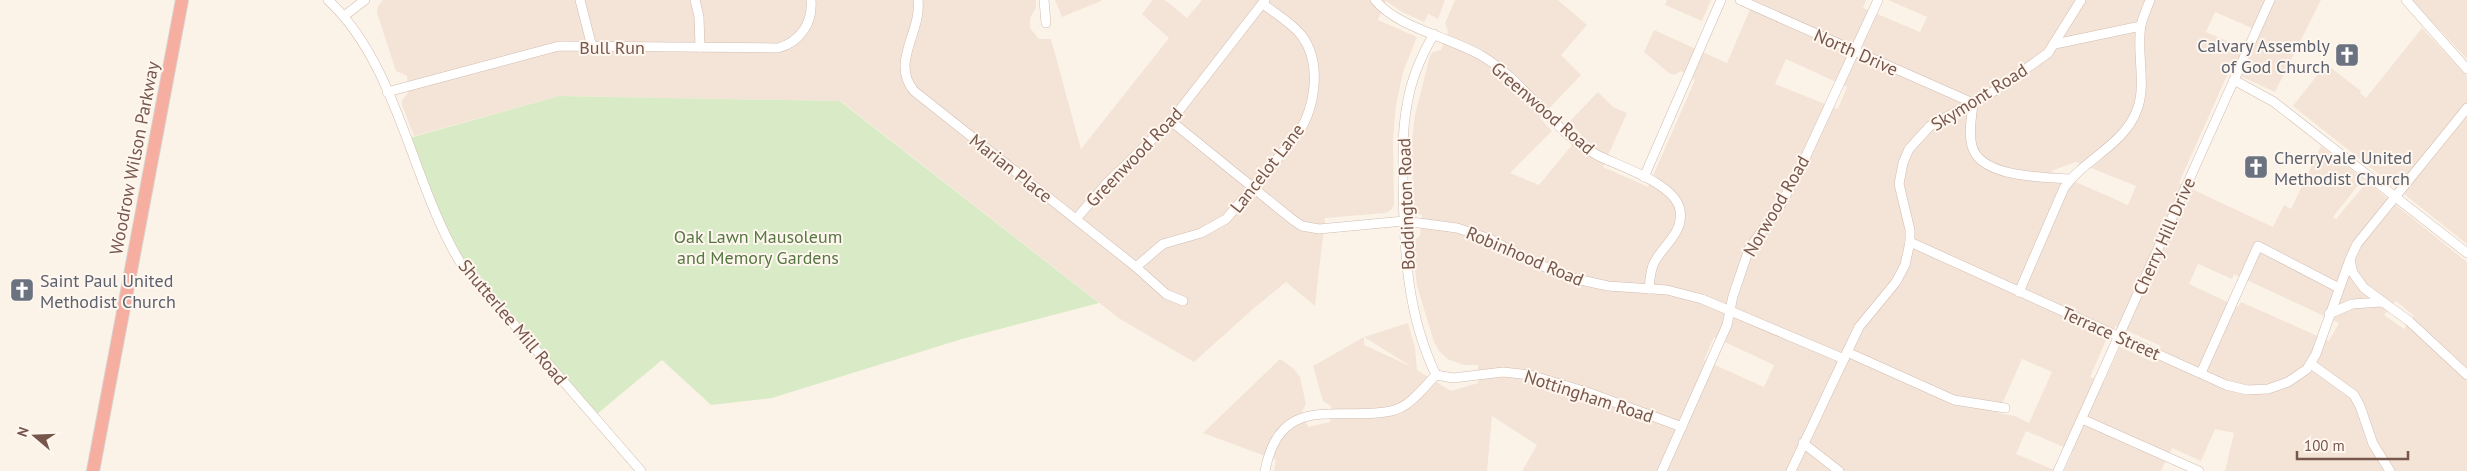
<svg xmlns="http://www.w3.org/2000/svg" width="2467" height="471" font-family="'PT Sans',sans-serif">
	<rect width="100%" height="100%" fill="#fcf3e8"/>
	<g fill="#f4e4d7" fill-rule="evenodd">
		<path d="M383,0H1036V8L1030,18V28L1039,39H1051L1081,149L1169,38L1142,14L1153,0H1165L1187,18L1202,0H1445L1438,19L1428,14L1424,22L1402,12L1386,1L1378,20L1417,37L1403,72L1396,105L1393,139L1394,204L1392,209L1386,213L1325,218L1315,306L1286,282L1253,309L1194,362L1120,319L841,101L559,96L414,136L402,105V100L408,93L407,76L396,71L377,13L378,6Z"/>
		<path d="M1055,0H1101V1L1062,17Z"/>
		<path d="M1455,0H1558L1587,25L1561,55L1581,75L1540,118L1552,131L1510,173L1539,185L1581,134L1569,122L1598,92L1613,107L1627,113L1603,167L1648,187L1695,80L1681,71L1674,75L1669,73L1644,52L1654,30L1727,63L1754,0H1866L1863,8L1920,32L1927,17L1888,0H2321L2275,92L2229,71L2179,183L2273,227L2284,205L2291,209L2321,146L2363,179L2333,217L2336,219L2367,182L2467,262V471H2225L2234,433L2215,429L2201,461L2172,448L2161,471H2064L2073,451L2026,431L2016,454L2057,471H1522L1537,445L1492,416L1487,471H1274L1276,460L1203,433L1280,359L1293,368L1300,377L1306,404L1302,411L1308,427L1330,422L1331,406L1323,401L1313,366L1364,337L1408,323L1415,348L1417,370L1451,391L1478,383V365H1464L1449,360L1439,351L1434,342L1417,286L1413,253L1414,240L1420,236L1422,215L1416,213L1413,206L1412,141L1415,115L1430,56L1433,52L1441,50L1448,32L1445,23ZM2215,12L2261,32L2252,52L2206,32ZM1786,59L1847,87L1838,109L1775,84ZM2076,162L2136,186L2128,205L2051,171ZM2198,264L2232,279L2234,274L2339,323L2329,341L2241,302L2238,307L2189,284ZM2396,301L2414,316L2404,329L2384,315ZM2116,326L2161,346L2154,362L2120,347L2104,382L2090,377L2106,340ZM1364,337L1412,367L1364,345ZM1714,337L1774,365L1764,387L1704,360ZM2022,359L2052,372L2029,423L2015,416L1998,413Z"/>
		<path d="M1667,0H1711L1702,21L1665,5Z"/>
		<path d="M2411,0H2467V59L2440,30Z"/>
		<path d="M2422,28L2467,76V244L2293,106L2326,64L2361,91L2360,93L2366,98Z"/>
	</g>
	<path fill="#d9ebc6" d="M559,96L840,101L1099,303L962,339L772,398L711,405L662,360L597,414L469,269L448,233L409,138Z"/>
	<g fill="none" stroke-linecap="round" stroke-linejoin="round">
		<defs>
			<g id="minor">
				<path d="M328,0C398,65 411,181 460,262L641,471"/>
				<path d="M580,0L592,47"/>
				<path d="M695,0L699,17L700,47"/>
				<path d="M918,0C922,32 890,62 914,91L1136,267L1166,294L1183,301"/>
				<path d="M1044,0L1046,23"/>
				<path d="M1375,0C1398,28 1450,37 1482,56C1526,82 1552,131 1597,155C1620,167 1675,183 1680,210C1684,233 1663,245 1654,263C1650,271 1650,280 1649,289"/>
				<path d="M1740,0L1973,103C1972,116 1968,132 1972,146C1980,178 2044,177 2070,179"/>
				<path d="M2406,0L2467,69"/>
				<path d="M344,16L365,0"/>
				<path d="M1434,34C1421,56 1411,79 1407,105C1402,131 1403,158 1403,185C1404,250 1407,315 1436,375"/>
				<path d="M2055,44L2141,26"/>
				<path d="M2234,80L2274,102L2467,253"/>
				<path d="M387,92L559,46L778,48C800,42 813,23 811,0"/>
				<path d="M1171,121L1293,220L1302,226L1319,229L1404,221L1457,228L1490,239L1535,263L1576,279L1608,286L1667,290L1702,299L1844,359"/>
				<path d="M1644,177L1721,0"/>
				<path d="M1076,219L1107,183L1171,121L1265,0"/>
				<path d="M1910,242L2226,385L2247,390L2268,389L2288,382L2307,369L2316,354L2350,259L2357,244L2467,108"/>
				<path d="M2350,260L2353,273L2364,288L2409,321L2467,375"/>
				<path d="M1136,267L1163,244L1201,233L1226,219L1294,139C1315,112 1323,65 1302,36C1292,23 1276,14 1263,4"/>
				<path d="M2019,292L2064,188C2084,159 2124,145 2137,110C2147,84 2136,53 2141,25C2143,17 2147,8 2150,0"/>
				<path d="M2329,314L2352,304L2382,302"/>
				<path d="M1847,352L1954,400L2005,408"/>
				<path d="M2311,364L2354,395L2360,406L2373,444L2390,471"/>
				<path d="M2201,373L2258,246L2339,288"/>
				<path d="M1436,375L1453,378L1503,372L1530,375L1587,392L1682,427"/>
				<path d="M2082,419L2199,471"/>
				<path d="M1803,443L1839,471"/>
				<path d="M1265,471C1280,391 1338,422 1391,411C1410,407 1423,388 1436,375"/>
				<path d="M1662,471L1727,325L1733,296L1749,249L1781,204L1800,169L1878,0"/>
				<path d="M1791,471L1859,327L1896,282L1905,265L1910,242V230L1899,184L1903,163L1909,149L1930,126L1996,90L2048,53L2081,0"/>
				<path d="M2058,471L2270,0"/>
			</g>
			<path id="highway" d="M93,471L182,0"/>
		</defs>
		<use href="#minor" stroke="#d1bcb0" stroke-width="10"/>
		<use href="#highway" stroke="#d9d0cd" stroke-width="14"/>
		<use href="#minor" stroke="#fff" stroke-width="9"/>
		<use href="#highway" stroke="#f6aea0" stroke-width="12"/>
	</g>
	<defs>
		<symbol id="church-square" viewBox="-11 -11 22 22"><rect x="-9" y="-9" width="18" height="18" rx="4" fill="#6b7280" stroke="#fff7ef"/><path d="M-1.2-6h2.4v3.5h3.3v2.4h-3.3V6h-2.4V-.1h-3.3v-2.4h3.3Z" fill="#fff"/></symbol>
	</defs>
	<g fill-rule="evenodd">
		<use href="#church-square" x="2333" y="41" width="28" height="28"/>
		<use href="#church-square" x="2242" y="153" width="28" height="28"/>
		<use href="#church-square" x="8" y="276" width="28" height="28"/>
	</g>
	<g text-anchor="middle" dominant-baseline="central" stroke-width="4" stroke-linejoin="round" paint-order="stroke">
		<g font-size="18" fill="#5b616d" stroke="#fff7ef" text-anchor="start">
			<text x="2330" y="45" text-anchor="end">Calvary Assembly<tspan x="2330" dy="21">of God Church</tspan></text>
			<text x="2274" y="157">Cherryvale United<tspan x="2274" dy="21">Methodist Church</tspan></text>
			<text x="40" y="280">Saint Paul United<tspan x="40" dy="21">Methodist Church</tspan></text>
		</g>
		<g font-size="18" fill="#77574c" stroke="#fff7ef">
			<text x="612" y="47">Bull Run</text>
			<text transform="translate(1856 52) rotate(24)">North Drive</text>
			<text transform="translate(1979 97) rotate(-32)">Skymont Road</text>
			<text transform="translate(1543 108) rotate(41)">Greenwood Road</text>
			<text transform="translate(1134 157) rotate(-46)">Greenwood Road</text>
			<text transform="translate(134 158) rotate(-79)">Woodrow Wilson Parkway</text>
			<text transform="translate(1011 168) rotate(38)">Marian Place</text>
			<text transform="translate(1267 168) rotate(-52)">Lancelot Lane</text>
			<text transform="translate(1406 204) rotate(-92)">Boddington Road</text>
			<text transform="translate(1776 206) rotate(-60)">Norwood Road</text>
			<text transform="translate(2164 236) rotate(-66)">Cherry Hill Drive</text>
			<text transform="translate(1525 256) rotate(23)">Robinhood Road</text>
			<text transform="translate(513 322) rotate(50)">Shutterlee Mill Road</text>
			<text transform="translate(2111 333) rotate(24)">Terrace Street</text>
			<text transform="translate(1589 396) rotate(18)">Nottingham Road</text>
		</g>
		<g font-size="18" fill="#567741" stroke="#fff7ef">
			<text x="758" y="236">Oak Lawn Mausoleum<tspan x="758" dy="21">and Memory Gardens</tspan></text>
		</g>
	</g>
	<g transform="translate(35 436) rotate(289)" stroke="#fff7ef" stroke-width="4" paint-order="stroke">
	<path d="M0-4L9 19L0 12L-9 19Z" fill="#77574c"/>
	<text y="-8" font-size="14" font-weight="bold" text-anchor="middle" fill="#77574c">N</text>
	</g>
	<path d="M2297 451v8h111v-8" fill="none" stroke="#77574c" stroke-width="2.5"/>
	<text x="2304" y="451" font-size="15" fill="#77574c" stroke="#fff7ef" stroke-width="4" paint-order="stroke">100 m</text>
</svg>
